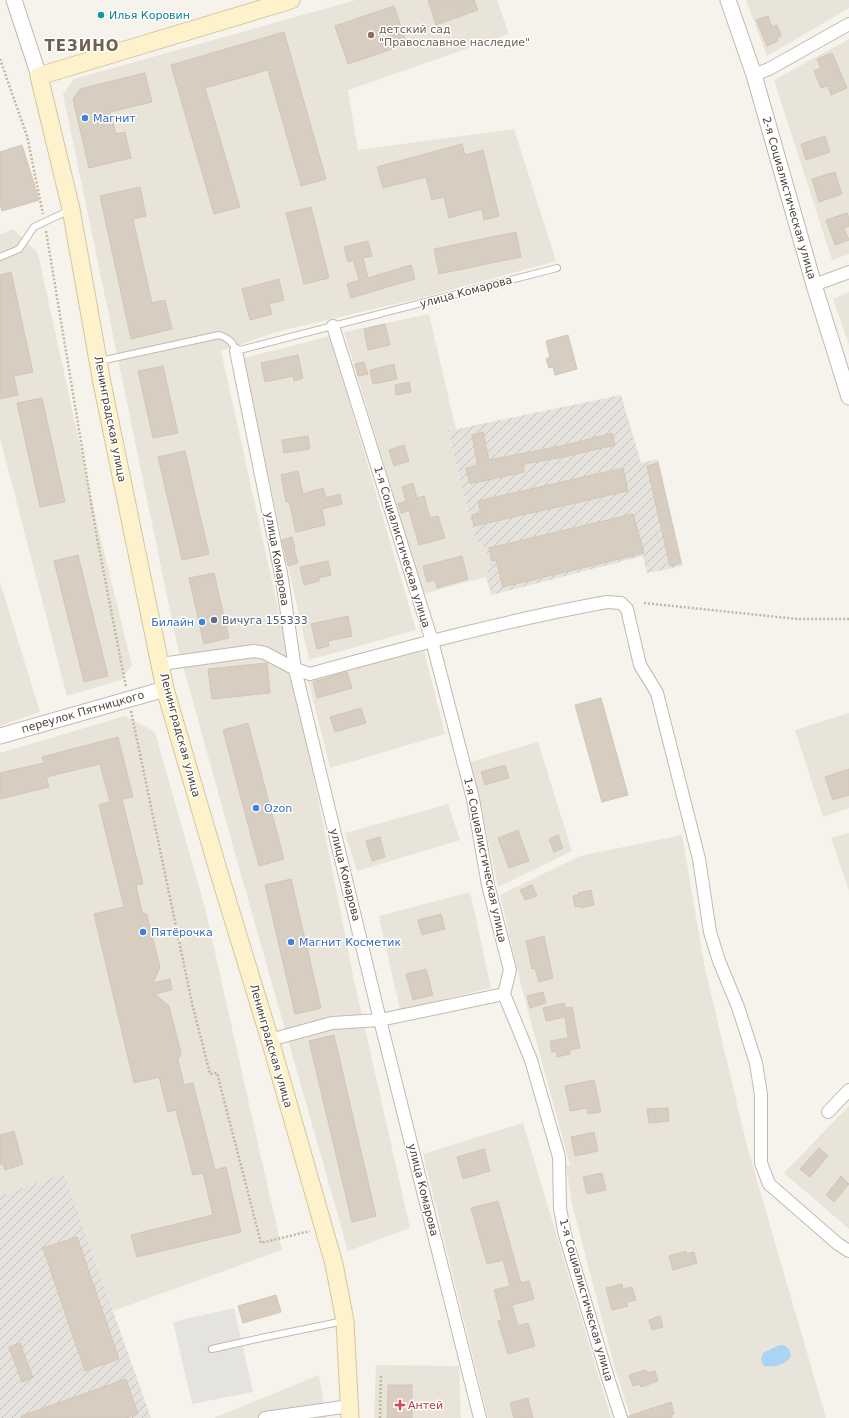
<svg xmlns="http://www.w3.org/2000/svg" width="849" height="1418" font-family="'DejaVu Sans',sans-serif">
	<defs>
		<pattern id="industrial-furrows" width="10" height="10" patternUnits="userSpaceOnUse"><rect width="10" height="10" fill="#e5e2dd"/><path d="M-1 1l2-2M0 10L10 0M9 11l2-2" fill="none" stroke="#c6c3be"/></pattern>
	</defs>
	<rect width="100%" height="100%" fill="#f6f3ec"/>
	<g fill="#e9e4da">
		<path d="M356,0H497L509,34L348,90L358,150L514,129L556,261L421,298L276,332L221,351L301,712L354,980L410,1228L348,1251L236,857L177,644L63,94L74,79Z"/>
		<path d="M746,0H849V8L767,56Z"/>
		<path d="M849,39V254L832,260L774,80Z"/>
		<path d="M13,229L38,253L97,524L132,665L121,680L67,696L0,438V235Z"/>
		<path d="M849,292V345L833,299Z"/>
		<path d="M429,314L456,430L448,432L475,539L486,547L490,561L486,577L423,594L344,332Z"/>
		<path d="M330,336L416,630L309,660L278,521L244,358Z"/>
		<path d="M0,582L40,712L0,726Z"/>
		<path d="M424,651L445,734L330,768L308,679Z"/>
		<path d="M849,713V808L823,817L795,730Z"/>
		<path d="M125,716L155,732L205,908L282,1250L113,1311L64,1173L0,1196V753Z"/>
		<path d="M538,742L572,851L498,887L480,802L470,762Z"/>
		<path d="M448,804L460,840L357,871L345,833Z"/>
		<path d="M849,833V891L831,838Z"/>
		<path d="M682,835L704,964L747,1146L826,1418H631L614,1365L572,1204L566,1166L570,1165L522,989L500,895L580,856Z"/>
		<path d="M470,892L491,988L400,1010L379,916Z"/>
		<path d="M849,1106V1229L784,1173Z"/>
		<path d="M523,1123L572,1287L611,1418H488L423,1154Z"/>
		<path d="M376,1365L459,1366L461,1418H374Z"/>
		<path d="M319,1375L326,1418H214Z"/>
	</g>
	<g fill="url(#industrial-furrows)">
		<path d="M621,395L641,463L658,459L683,566L647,573L643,556L491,595L486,577L490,561L485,547L475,539L448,431Z"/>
		<path d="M64,1173L151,1418H0V1196Z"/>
	</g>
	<path fill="#e5e3e0" d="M234,1308L253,1392L192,1404L173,1322Z"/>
	<path fill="#aad4f1" d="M779,1345H784L789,1349L791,1355C788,1365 771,1369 763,1365L761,1359L763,1353Z"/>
	<g fill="#d7cec1" stroke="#d2c6b4">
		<path d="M428,0H474L478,10L436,25Z"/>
		<path d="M394,6L407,44L348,64L335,26Z"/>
		<path d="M768,16L772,27L777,25L781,36L777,38L778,41L767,46L756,20Z"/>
		<path d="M284,32L326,179L301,186L268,70L205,88L240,207L214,214L171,65Z"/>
		<path d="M832,53L847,88L831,95L828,86L821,88L814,71L821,68L817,59Z"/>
		<path d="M145,73L152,102L110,112L116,134L125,132L131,158L89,168L73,99L80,89Z"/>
		<path d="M825,136L830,152L806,160L801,144Z"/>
		<path d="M462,144L465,155L483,150L499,216L484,220L482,209L449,218L444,197L432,200L426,177L383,188L377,167Z"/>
		<path d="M22,145L39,200L2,211L0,205V152Z"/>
		<path d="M835,172L842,194L819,202L812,179Z"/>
		<path d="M140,187L146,216L133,219L152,303L165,300L172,329L131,339L100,196Z"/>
		<path d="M311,207L329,278L304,284L286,213Z"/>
		<path d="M847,213L849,218V226L844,228L849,240L835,245L826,220Z"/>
		<path d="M516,232L521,257L439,274L434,249Z"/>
		<path d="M368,241L372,256L363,258L368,278L411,265L415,279L351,298L347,284L359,280L353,260L348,262L344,247Z"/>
		<path d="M11,272L33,372L14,376L18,395L0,399V275Z"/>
		<path d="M279,279L284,300L269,304L272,314L250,320L242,289Z"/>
		<path d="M385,324L390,345L368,350L364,329Z"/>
		<path d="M568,335L577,369L555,375L553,367L549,368L546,359L550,357L546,341Z"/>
		<path d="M298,355L303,378L294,381L293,376L265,382L261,363Z"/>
		<path d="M364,362L368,374L358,376L355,364Z"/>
		<path d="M394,364L397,379L373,384L370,370Z"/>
		<path d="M163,366L178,433L153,438L138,371Z"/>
		<path d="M409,382L411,392L396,395L395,385Z"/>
		<path d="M42,398L65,502L40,507L17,403Z"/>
		<path d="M483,432L489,460L566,445L612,433L615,445L564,457L523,464L524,472L470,484L466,468L478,466L472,435Z"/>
		<path d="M308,436L310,449L284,453L282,440Z"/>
		<path d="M404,445L409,461L394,466L389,450Z"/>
		<path d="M185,451L209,554L182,560L158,457Z"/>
		<path d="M658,463L681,563L670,566L647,466Z"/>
		<path d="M623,468L628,491L474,526L472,515L481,513L478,501Z"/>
		<path d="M298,471L303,494L323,488L326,498L340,494L342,504L322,509L325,525L296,532L289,501L286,502L281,475Z"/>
		<path d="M413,483L417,498L424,496L430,518L438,516L445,538L419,545L409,511L401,513L398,504L406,501L402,487Z"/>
		<path d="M633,514L644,553L503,587L496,560L492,561L489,548Z"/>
		<path d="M292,537L295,547L294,548L298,563L288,566L282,540Z"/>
		<path d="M78,555L108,676L84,682L54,561Z"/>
		<path d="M462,556L468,579L437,588L435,580L427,582L423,566Z"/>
		<path d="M328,561L331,575L319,578V581L304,585L300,567Z"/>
		<path d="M214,573L229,638L204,644L189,578Z"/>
		<path d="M348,616L352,636L328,641L329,646L317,649L311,624Z"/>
		<path d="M267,663L270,693L212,699L208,669Z"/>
		<path d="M347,672L352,688L317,698L313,682Z"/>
		<path d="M601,698L628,795L602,802L575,705Z"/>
		<path d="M361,708L366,723L335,732L330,717Z"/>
		<path d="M248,723L284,859L259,866L223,730Z"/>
		<path d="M118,737L133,797L122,799L143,884L136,885L142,912L147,915L160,967L153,983L170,979L172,990L155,994L169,1006L181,1053L178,1060L184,1085L193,1083L215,1170L226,1167L241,1232L137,1257L131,1235L213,1215L203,1173L193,1175L176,1110L168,1112L159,1077L134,1083L94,914L124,907L99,805L110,802L100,764L46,777L49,787L0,799V773L44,763L42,757Z"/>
		<path d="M505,765L509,778L485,785L481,772Z"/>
		<path d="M849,769V795L833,800L825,777Z"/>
		<path d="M518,830L529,861L509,868L498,838Z"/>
		<path d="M558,835L563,848L554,852L549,839Z"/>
		<path d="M380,837L385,857L372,861L366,841Z"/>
		<path d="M291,879L321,1008L295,1014L265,885Z"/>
		<path d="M532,885L537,896L525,900L520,890Z"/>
		<path d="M591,890L594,905L581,908V906L575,907L573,896L578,895V893Z"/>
		<path d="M441,914L445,929L422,935L418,920Z"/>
		<path d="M544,936L553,978L539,982L535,968L532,969L526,941Z"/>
		<path d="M426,969L433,995L413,1000L406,974Z"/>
		<path d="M543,992L546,1003L530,1008L527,996Z"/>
		<path d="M564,1003L566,1008L572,1007L580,1048L570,1050V1054L557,1057L556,1051L552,1052L550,1041L568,1038L565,1017L546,1021L543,1008Z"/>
		<path d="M334,1035L376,1216L352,1222L309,1041Z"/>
		<path d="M594,1080L601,1112L588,1114L587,1108L570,1111L565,1086Z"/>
		<path d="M668,1108L669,1121L649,1123L647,1109Z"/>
		<path d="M14,1131L23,1164L5,1170L3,1164L0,1165V1135Z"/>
		<path d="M594,1132L598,1151L575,1156L571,1137Z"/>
		<path d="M819,1148L828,1156L810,1177L800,1169Z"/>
		<path d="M484,1149L490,1171L463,1179L457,1157Z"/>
		<path d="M602,1173L606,1190L587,1194L583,1177Z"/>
		<path d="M841,1176L849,1184L834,1202L826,1195Z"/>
		<path d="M498,1201L521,1283L529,1281L534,1299L512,1305L518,1326L528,1323L535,1346L508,1354L498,1321L502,1320L494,1290L510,1286L503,1260L487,1264L471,1208Z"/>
		<path d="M77,1237L119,1359L85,1371L43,1248Z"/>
		<path d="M686,1251V1254L694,1252L697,1263L673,1270L669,1256Z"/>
		<path d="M622,1284L623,1289L632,1287L636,1300L627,1302L628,1306L612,1310L606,1288Z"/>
		<path d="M276,1295L281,1312L243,1323L238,1306Z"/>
		<path d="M660,1316L663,1327L652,1330L649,1320Z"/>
		<path d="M20,1343L33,1378L22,1382L9,1347Z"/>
		<path d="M646,1370L647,1373L655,1371L658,1381L641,1387L640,1384L633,1386L629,1375Z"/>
		<path d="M126,1379L138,1414L126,1418H21V1416Z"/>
		<path d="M388,1385H412V1418H387Z"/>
		<path d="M528,1398L533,1418H514L510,1403Z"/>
		<path d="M671,1402L674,1414L671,1415L672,1418H629V1416Z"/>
	</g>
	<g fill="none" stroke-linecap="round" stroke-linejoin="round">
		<defs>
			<g id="service">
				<path d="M0,257L19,249L34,227L70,210"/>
				<path d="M100,361L219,335C228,338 233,342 236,351L557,268"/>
				<path d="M212,1349L261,1338L344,1321"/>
			</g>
			<g id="minor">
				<path d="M754,75L769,69L849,24"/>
				<path d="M814,285L849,272"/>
				<path d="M333,326L432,641L473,799L488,885L510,970L504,994L531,1060L559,1157L560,1208L565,1235L609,1381L621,1418"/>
				<path d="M236,351L282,579L295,669L380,1020L480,1418"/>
				<path d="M161,664L254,651L265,653L295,669L310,674C408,647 507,620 607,602L621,603L627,609L640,665L657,693L699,859L710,932L719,961L738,1007L756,1063L761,1095V1163L769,1184L838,1244L849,1251"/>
				<path d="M270,1040L332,1023L380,1020L504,994"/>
				<path d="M828,1112L849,1090"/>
				<path d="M265,1418L350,1406"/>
			</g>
			<g id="tertiary">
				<path d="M14,0L39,76"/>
				<path d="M728,0L754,75L814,285L849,397"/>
				<path d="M0,736L165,689"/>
			</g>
			<path id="secondary" d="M291,0L39,76L71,209L102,383L165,689L219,873L270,1040L334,1264L345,1321L350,1418"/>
		</defs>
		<use href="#service" stroke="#c1baae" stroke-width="8"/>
		<use href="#minor" stroke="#c1baae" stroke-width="14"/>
		<use href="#tertiary" stroke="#c1baae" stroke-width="17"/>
		<use href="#secondary" stroke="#d5c69c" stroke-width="19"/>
		<g stroke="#c3b69f" stroke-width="2.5" stroke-dasharray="2 2" stroke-linecap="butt">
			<path d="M0,59L27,136L43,214"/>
			<path d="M46,231L97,538L126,687"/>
			<path d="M644,603L797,619H849"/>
			<path d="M131,711L192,1003L210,1074L217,1073L261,1243L310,1231"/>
			<path d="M380,1418L381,1374"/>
		</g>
		<use href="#service" stroke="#fff" stroke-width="6"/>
		<use href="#minor" stroke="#fff" stroke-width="12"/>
		<use href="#tertiary" stroke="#fff" stroke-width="15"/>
		<use href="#secondary" stroke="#fef2cd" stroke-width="17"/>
	</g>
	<circle fill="#0f9aa8" stroke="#fff" stroke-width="1.5" cx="101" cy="15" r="4"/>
	<circle fill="#8d6e63" stroke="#fff" stroke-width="1.5" cx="371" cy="35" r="4"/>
	<g fill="#3f7fe0" stroke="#fff" stroke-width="1.5">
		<circle cx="85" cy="118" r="4"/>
		<circle cx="202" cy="622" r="4"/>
		<circle cx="256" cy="808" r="4"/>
		<circle cx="143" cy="932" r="4"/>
		<circle cx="291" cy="942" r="4"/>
	</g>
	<circle fill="#5c6f8a" stroke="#fff" stroke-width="1.5" cx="214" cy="620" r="4"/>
	<path fill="#e0444e" stroke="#fff" stroke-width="1.5" d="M398 1399h4v4h4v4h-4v4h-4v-4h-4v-4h4z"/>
	<g text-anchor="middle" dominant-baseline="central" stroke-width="3" stroke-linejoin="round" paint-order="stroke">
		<g font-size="11" fill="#0d838f" stroke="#fff" text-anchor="start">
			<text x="109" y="15">Илья Коровин</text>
		</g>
		<g font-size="11" fill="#785e54" stroke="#fff" text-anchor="start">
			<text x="379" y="29">детский сад<tspan x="379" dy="13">"Православное наследие"</tspan></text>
		</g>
		<g font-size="11" fill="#366cbe" stroke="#fff" text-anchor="start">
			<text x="93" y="118">Магнит</text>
			<text x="194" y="622" text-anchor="end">Билайн</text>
			<text x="264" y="808">Ozon</text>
			<text x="151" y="932">Пятёрочка</text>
			<text x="299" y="942">Магнит Косметик</text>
		</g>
		<g font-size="11" fill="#4a4339" stroke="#fff">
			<text transform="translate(789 198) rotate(74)">2-я Социалистическая улица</text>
			<text transform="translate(466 292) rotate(-15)">улица Комарова</text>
			<text transform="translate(110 419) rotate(79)">Ленинградская улица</text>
			<text transform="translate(402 547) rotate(73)">1-я Социалистическая улица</text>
			<text transform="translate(277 559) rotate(80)">улица Комарова</text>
			<text transform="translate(83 712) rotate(-16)">переулок Пятницкого</text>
			<text transform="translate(180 735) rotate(75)">Ленинградская улица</text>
			<text transform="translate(485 860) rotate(78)">1-я Социалистическая улица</text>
			<text transform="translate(345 875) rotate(76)">улица Комарова</text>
			<text transform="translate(271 1046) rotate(74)">Ленинградская улица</text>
			<text transform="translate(423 1190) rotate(76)">улица Комарова</text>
			<text transform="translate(586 1300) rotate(74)">1-я Социалистическая улица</text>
		</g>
		<g font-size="11" fill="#4e5e75" stroke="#fff" text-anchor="start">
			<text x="222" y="620">Вичуга 155333</text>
		</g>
		<g font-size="11" fill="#be3a42" stroke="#fff" text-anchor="start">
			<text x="408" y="1405">Антей</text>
		</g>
		<g font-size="15" font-weight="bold" letter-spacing="1" fill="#6d6150" stroke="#fff">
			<text x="82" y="46">ТЕЗИНО</text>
		</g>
	</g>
</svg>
